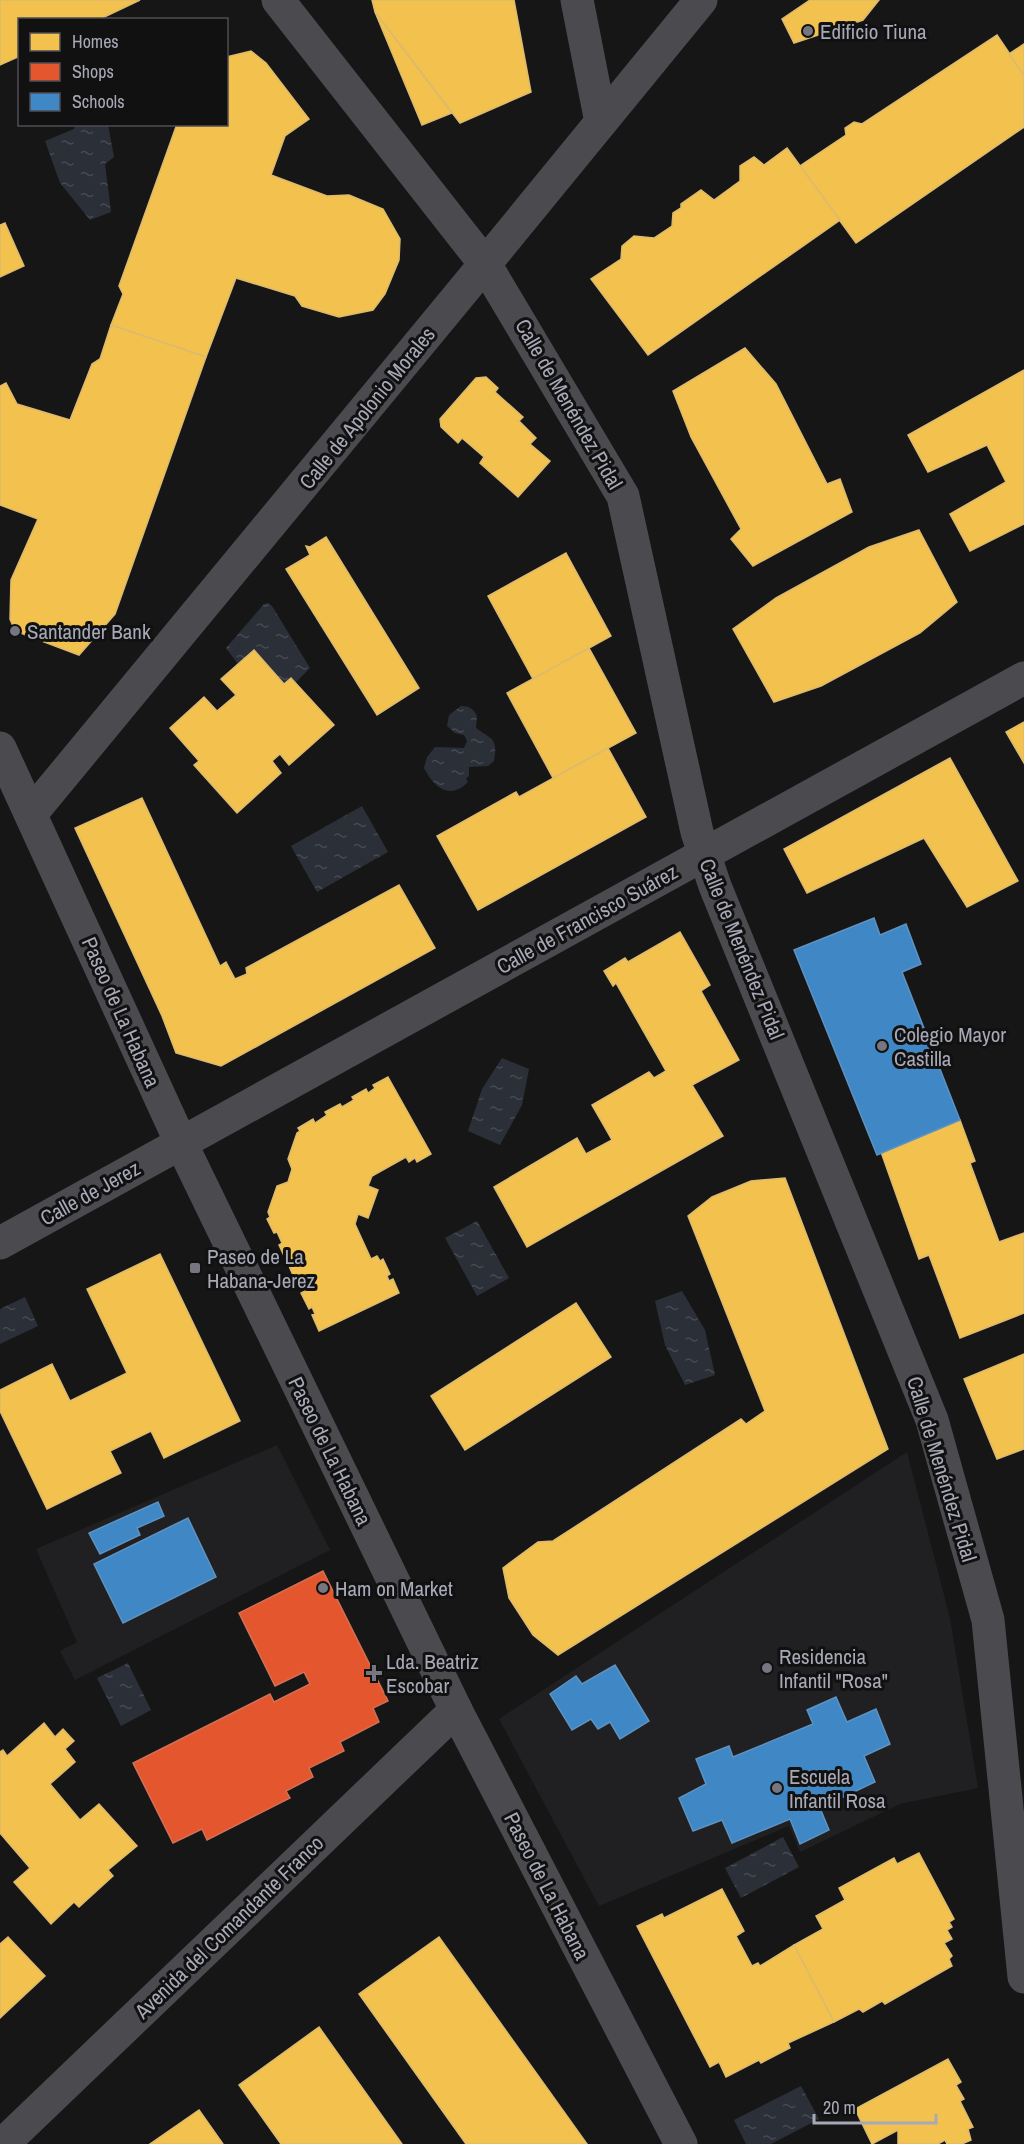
<svg xmlns="http://www.w3.org/2000/svg" width="1024" height="2144" font-family="'Archivo Narrow',sans-serif">
	<defs>
		<pattern id="water-ripples" width="26" height="14" patternUnits="userSpaceOnUse" patternTransform="scale(1.5)"><rect width="26" height="14" fill="#2a2f38"/><path d="M2 4q2-2 4 0t4 0M15 11q2-2 4 0t4 0" fill="none" stroke="#464a53"/></pattern>
	</defs>
	<rect width="100%" height="100%" fill="#161617"/>
	<g fill="#202022">
		<path d="M277,1445L330,1550L75,1680L60,1651L77,1642L36,1549Z"/>
		<path d="M907,1452L950,1618L978,1788L900,1804L800,1852L789,1826L599,1906L499,1719Z"/>
	</g>
	<g fill="url(#water-ripples)">
		<path d="M75,125H108L114,157L105,164L111,212L90,220L60,183L45,141L74,129Z"/>
		<path d="M268,603L272,606L310,668L295,683L291,678L284,684L254,650L238,664L226,648L264,604Z"/>
		<path d="M461,706C470,706 473,709 477,716L476,728C492,740 498,737 494,761L488,766L469,767V776L466,779L468,782C449,801 434,787 424,768L427,757L435,747L464,748L467,741L464,735L455,733L447,726L449,715Z"/>
		<path d="M362,806L388,852L317,892L291,846Z"/>
		<path d="M502,1058L529,1069L522,1105L500,1145L468,1131L482,1089Z"/>
		<path d="M477,1221L509,1278L477,1296L445,1238Z"/>
		<path d="M682,1291L705,1330L715,1375L685,1385L665,1345L655,1301Z"/>
		<path d="M25,1297L38,1326L0,1344V1309Z"/>
		<path d="M128,1663L151,1710L121,1726L97,1678Z"/>
		<path d="M783,1837L799,1867L741,1898L725,1868Z"/>
		<path d="M801,2086L819,2119L771,2144H746L734,2120Z"/>
	</g>
	<g fill="#f2c14e" stroke="#dcba6e" stroke-width="1.5">
		<path d="M0,0H140L98,20H20V56L0,65Z"/>
		<path d="M372,0H514L531,92L460,123L375,12Z"/>
		<path d="M810,0H879L863,20L794,43L782,19Z"/>
		<path d="M375,12L452,113L422,125Z"/>
		<path d="M997,35L1024,75V127L856,243L800,166L846,135L845,128L854,122L862,124Z"/>
		<path d="M1024,44V75L1009,54Z"/>
		<path d="M251,51L266,63L309,119L285,136L271,175L327,196L349,195L383,209L400,239L399,260L385,294L373,310L339,317L302,306L295,296L236,278L206,357L111,325L123,294L119,286L177,124H226V57Z"/>
		<path d="M787,148L840,220L648,355L591,279L621,259L622,246L634,236L654,238L672,226L673,213L681,208V204L701,190L714,200L740,181V166L754,157L764,165Z"/>
		<path d="M5,223L24,266L0,277V225Z"/>
		<path d="M111,325L206,357L115,614L79,655L15,631L10,619L11,580L38,519L0,505V386L6,383L17,404L70,420L92,364L100,359Z"/>
		<path d="M745,348L776,384L827,484L840,479L852,512L753,566L731,539L741,529L691,437L673,391Z"/>
		<path d="M1024,370V524L970,551L950,514L1006,482L987,445L928,472L908,435Z"/>
		<path d="M486,377L498,388L495,392L523,417L519,421L536,438L530,444L550,461L518,497L480,463L484,457L462,438L458,443L441,427L440,419L476,378Z"/>
		<path d="M919,530L957,602L920,633L821,686L774,702L733,629L776,598L869,547Z"/>
		<path d="M326,537L419,688L377,715L286,569L310,555L306,546L310,547Z"/>
		<path d="M566,553L611,636L533,679L488,596Z"/>
		<path d="M589,648L636,733L553,778L507,693Z"/>
		<path d="M254,650L284,684L291,678L334,725L289,765L280,754L272,761L281,773L237,813L194,765L199,761L170,728L204,697L217,711L236,695L221,679Z"/>
		<path d="M1024,722V763L1006,732Z"/>
		<path d="M608,748L646,817L478,910L437,836L516,792L519,797Z"/>
		<path d="M950,758L1018,881L967,907L924,838L807,893L784,849Z"/>
		<path d="M142,798L220,966L226,962L235,979L247,974L246,968L399,885L435,948L221,1066L176,1053L162,1016L75,828Z"/>
		<path d="M680,932L710,985L701,991L739,1060L692,1085L723,1136L527,1247L494,1187L577,1138L586,1154L612,1140L592,1105L649,1072L654,1078L666,1071L616,983L613,986L604,971L625,958L628,962Z"/>
		<path d="M388,1077L431,1154L417,1162L415,1158L409,1162L406,1157L372,1176L368,1186L378,1190L368,1218L358,1214L355,1224L371,1259L377,1256L380,1261L383,1259L390,1274L387,1276L389,1281L393,1279L399,1293L319,1331L312,1315L315,1314L312,1307L309,1309L301,1293L305,1291L300,1280L296,1282L289,1266L292,1265L289,1258L286,1260L279,1245L282,1243L277,1232L274,1233L267,1219L270,1217L268,1212L277,1186L288,1182L292,1169L288,1159L297,1133L300,1131L298,1128L313,1119L315,1123L327,1115L325,1112L340,1104L342,1107L354,1100L352,1097L366,1089L368,1093L375,1088L373,1085Z"/>
		<path d="M960,1120L975,1161L970,1163L999,1242L1024,1233V1313L960,1338L929,1255L919,1259L881,1152Z"/>
		<path d="M785,1178L888,1449L558,1655L533,1635L509,1598L503,1568L538,1542L553,1541L741,1419L746,1424L765,1411L688,1216L712,1197L751,1181Z"/>
		<path d="M160,1254L240,1421L164,1458L151,1431L110,1451L121,1473L47,1509L0,1411V1390L52,1364L70,1401L127,1373L87,1289Z"/>
		<path d="M576,1303L611,1357L465,1450L431,1396Z"/>
		<path d="M1024,1354V1449L997,1459L964,1379Z"/>
		<path d="M44,1723L55,1737L63,1729L74,1741L65,1749L75,1762L50,1784L80,1820L99,1804L137,1846L108,1870L113,1876L79,1907L74,1902L51,1924L14,1882L30,1868L0,1833V1752L3,1750L7,1756Z"/>
		<path d="M919,1853L954,1919L949,1922L952,1927L947,1930L952,1939L944,1943L952,1956L949,1959L952,1966L885,2004L882,2001L863,2012L859,2009L834,2022L794,1945L823,1929L816,1916L845,1900L839,1888L894,1858L897,1864Z"/>
		<path d="M722,1889L744,1931L736,1936L752,1966L758,1963L760,1966L794,1945L834,2022L788,2043L790,2048L761,2063L759,2060L726,2077L719,2062L710,2067L637,1926L662,1914L664,1918Z"/>
		<path d="M8,1937L45,1976L0,2018V1944Z"/>
		<path d="M439,1937L587,2144H466L359,1994Z"/>
		<path d="M319,2027L402,2144H281L239,2085Z"/>
		<path d="M948,2059L961,2082L956,2085L964,2099L960,2101L973,2127L968,2129L971,2140L962,2144H947L945,2140L938,2144H898V2130L872,2144L855,2109Z"/>
		<path d="M199,2110L223,2144H150Z"/>
	</g>
	<path fill="#e4572e" stroke="#d27057" stroke-width="1.5" d="M323,1571L388,1701L373,1708L379,1722L340,1742L344,1751L309,1768L313,1777L286,1791L290,1798L207,1840L202,1829L173,1843L133,1763L270,1694L274,1702L310,1684L304,1672L275,1686L239,1613Z"/>
	<g fill="#3f88c5" stroke="#5e92c1" stroke-width="1.5">
		<path d="M874,918L880,935L906,924L921,964L902,972L960,1120L877,1155L794,950Z"/>
		<path d="M158,1502L164,1516L137,1528L140,1535L100,1554L89,1533Z"/>
		<path d="M188,1518L216,1577L123,1623L94,1564Z"/>
		<path d="M615,1665L649,1721L620,1739L610,1722L598,1729L591,1719L572,1730L550,1694L576,1676L582,1684Z"/>
		<path d="M836,1697L847,1722L876,1709L890,1744L864,1756L875,1782L820,1808L829,1830L800,1844L790,1819L732,1843L722,1820L693,1831L679,1798L706,1784L696,1759L729,1746L733,1757L813,1724L807,1710Z"/>
	</g>
	<g fill="none" stroke-linecap="round" stroke-linejoin="round">
		<g stroke="#4b4b4f" stroke-width="33">
			<path d="M278,0L485,264L623,496L697,832L715,886L932,1420L988,1620L1024,1977"/>
			<path d="M577,0L601,122"/>
			<path d="M0,748L181,1143L456,1710L681,2144"/>
			<path d="M31,814L485,264L701,0"/>
			<path d="M0,1243L1024,678"/>
			<path d="M3,2144L456,1710"/>
		</g>
	</g>
	<g fill="#75767f" stroke="#111112" stroke-width="2">
		<circle cx="808" cy="31" r="6"/>
		<circle cx="15" cy="631" r="6"/>
		<circle cx="882" cy="1046" r="6"/>
		<rect x="189" y="1262" width="12" height="12" rx="3"/>
		<circle cx="323" cy="1588" r="6"/>
		<circle cx="767" cy="1668" r="6"/>
		<path d="M371 1664h6v6h6v6h-6v6h-6v-6h-6v-6h6z"/>
		<circle cx="777" cy="1788" r="6"/>
	</g>
	<g text-anchor="middle" dominant-baseline="central" stroke-width="6" stroke-linejoin="round" paint-order="stroke">
		<g font-size="21" fill="#a8a9b7" stroke="#111112" text-anchor="start">
			<text x="820" y="31">Edificio Tiuna</text>
			<text x="27" y="631">Santander Bank</text>
			<text x="894" y="1034">Colegio Mayor<tspan x="894" dy="24">Castilla</tspan></text>
			<text x="207" y="1256">Paseo de La<tspan x="207" dy="24">Habana-Jerez</tspan></text>
			<text x="335" y="1588">Ham on Market</text>
			<text x="779" y="1656">Residencia<tspan x="779" dy="24">Infantil "Rosa"</tspan></text>
			<text x="386" y="1661">Lda. Beatriz<tspan x="386" dy="24">Escobar</tspan></text>
			<text x="789" y="1776">Escuela<tspan x="789" dy="24">Infantil Rosa</tspan></text>
		</g>
		<g font-size="21" fill="#a8a9b7" stroke="#111112">
			<text transform="translate(569 404) rotate(60)">Calle de Menéndez Pidal</text>
			<text transform="translate(367 408) rotate(-51)">Calle de Apolonio Morales</text>
			<text transform="translate(587 919) rotate(-29)">Calle de Francisco Suárez</text>
			<text transform="translate(742 949) rotate(68)">Calle de Menéndez Pidal</text>
			<text transform="translate(121 1012) rotate(66)">Paseo de La Habana</text>
			<text transform="translate(90 1193) rotate(-29)">Calle de Jerez</text>
			<text transform="translate(330 1451) rotate(64)">Paseo de La Habana</text>
			<text transform="translate(942 1469) rotate(73)">Calle de Menéndez Pidal</text>
			<text transform="translate(547 1886) rotate(63)">Paseo de La Habana</text>
			<text transform="translate(229 1927) rotate(-44)">Avenida del Comandante Franco</text>
		</g>
	</g>
	<rect x="18" y="18" width="210" height="108" fill="#111112" stroke="#4d4e54" stroke-width="1.5"/>
	<rect x="30" y="33" width="30" height="18" fill="#f2c14e" stroke="#4d4e54" stroke-width="1.5"/>
	<text x="72" y="48" font-size="18" fill="#a8a9b7">Homes</text>
	<rect x="30" y="63" width="30" height="18" fill="#e4572e" stroke="#4d4e54" stroke-width="1.5"/>
	<text x="72" y="78" font-size="18" fill="#a8a9b7">Shops</text>
	<rect x="30" y="93" width="30" height="18" fill="#3f88c5" stroke="#4d4e54" stroke-width="1.5"/>
	<text x="72" y="108" font-size="18" fill="#a8a9b7">Schools</text>
	<path d="M814 2114v9h122v-9" fill="none" stroke="#a8a9b7" stroke-width="3"/>
	<text x="823" y="2114" font-size="18" fill="#a8a9b7" stroke="#111112" stroke-width="4.5" paint-order="stroke">20 m</text>
</svg>
